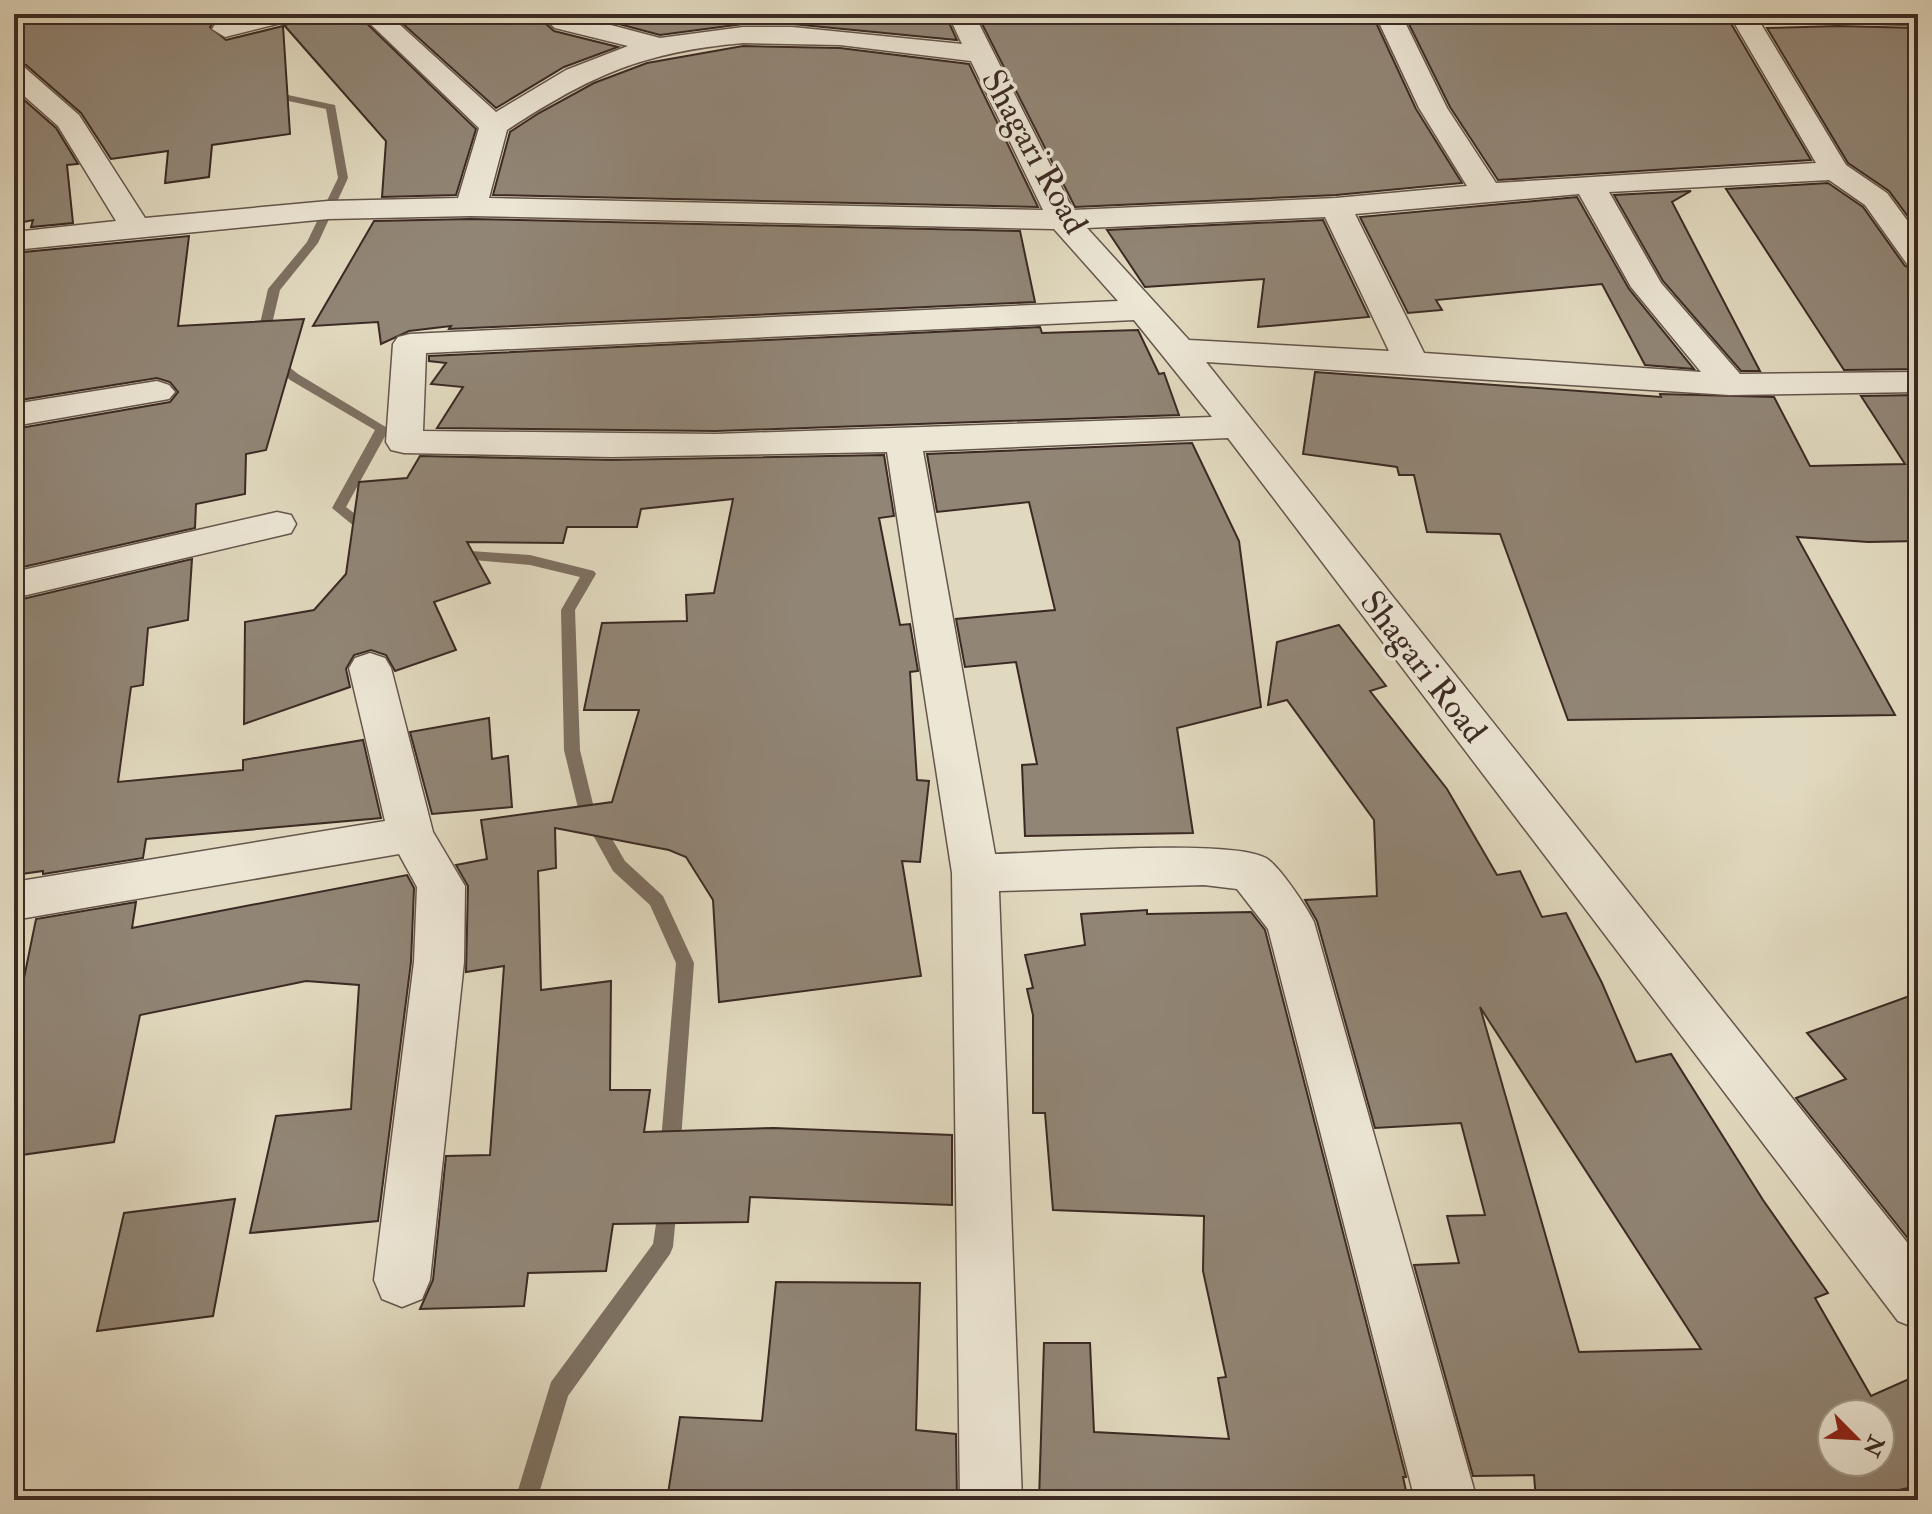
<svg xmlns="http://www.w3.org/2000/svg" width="1932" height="1514" font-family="'IM FELL Double Pica',serif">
	<rect width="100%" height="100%" fill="#e1d9bf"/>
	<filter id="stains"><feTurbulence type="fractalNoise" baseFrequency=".0025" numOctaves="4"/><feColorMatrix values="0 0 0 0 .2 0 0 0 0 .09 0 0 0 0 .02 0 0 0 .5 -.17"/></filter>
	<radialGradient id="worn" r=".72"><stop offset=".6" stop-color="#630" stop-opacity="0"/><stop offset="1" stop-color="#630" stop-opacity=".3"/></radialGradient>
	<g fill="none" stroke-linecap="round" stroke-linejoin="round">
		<g fill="#7d7061" fill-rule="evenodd">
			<path d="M269,91L335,105L348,178L318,243L280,290L268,341L262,345L256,341L268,289L307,242L338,178L326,109L265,96V92Z"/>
			<path d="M273,354L298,374L389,429L346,507L376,530L378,533L376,536H366L332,508L375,430L290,380L267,358Z"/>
			<path d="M456,550L530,555L594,571L596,574L575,610L580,750L594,808L625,861L663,896L694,963L680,1153L677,1159L670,1162L663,1159L660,1153L676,963L650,905L613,871L578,808L564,750L561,610L580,577L530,565L451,558L449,555L451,552Z"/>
			<path d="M667,1195L674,1197L677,1204L673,1247L670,1254L568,1396L537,1500H515L551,1382L653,1244L660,1197Z"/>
		</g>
	</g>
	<g fill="#918575" stroke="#3b2a24" stroke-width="2" fill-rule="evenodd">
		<path d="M14,14H46L59,20L73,14H242L215,20L210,27L226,40L283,26L290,134L212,145L209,177L165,183L168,151L111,159L81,113L26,65L14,62Z"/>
		<path d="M304,14H357L476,129L456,195L382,197L386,141L284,25L298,22Z"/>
		<path d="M392,14H535L554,31L618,47L564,67L496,108Z"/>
		<path d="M581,14H945L957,40L792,24H743L660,35Z"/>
		<path d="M977,14H1372L1416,109L1462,183L1336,195L1075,207Z"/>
		<path d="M1404,14L1726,15L1811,160L1498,180L1450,107Z"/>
		<path d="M1838,26L1918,28V230L1889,191L1848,163L1767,28Z"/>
		<path d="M743,46L840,48L969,64L1038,207L493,195L510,132L539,113L594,83L647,63Z"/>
		<path d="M14,91L56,128L78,164L67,165L73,223L31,227L33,220L14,224Z"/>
		<path d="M1828,183L1863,207L1905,266L1918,270V369L1844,370L1726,189Z"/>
		<path d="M1691,191L1672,202L1760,371H1741L1663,281L1614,195Z"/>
		<path d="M1577,197L1629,289L1694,369L1645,365L1602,284L1436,300L1442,310L1408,313L1360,217Z"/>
		<path d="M471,219L1020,231L1035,302L449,329L451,326L409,331L381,344L378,322L313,326L374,221Z"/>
		<path d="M1323,220L1369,317L1258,327L1264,279L1145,287L1107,230Z"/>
		<path d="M189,236L178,326L304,319L266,450L246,454L245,494L196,504L195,528L14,569V429L170,402L178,392L170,382L157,378L14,401V288L24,252Z"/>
		<path d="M1040,327L1042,333L1138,330L1159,374L1164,373L1179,415L716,431L437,428L463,387L431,384L446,363L429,361V356Z"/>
		<path d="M1315,372L1661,397L1660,394L1774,397L1810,466L1905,464L1861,396L1918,395V541L1868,542L1797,537L1895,715L1568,720L1500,534L1427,532L1414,475H1399L1397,467L1303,454Z"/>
		<path d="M1192,443L1239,541L1261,707L1177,728L1193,833L1025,836L1022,765L1037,764L1016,662L965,667L956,619L1055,610L1029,502L937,512L927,454Z"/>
		<path d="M884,455L894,516L879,518L900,625L910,624L918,671L910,672L917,780L929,781L920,862L902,861L921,976L719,1002L713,900L686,857L669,850L555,828L556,868L538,871L541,990L611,981L610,1090H650L644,1132L774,1128L952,1135V1205L750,1197L748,1222L613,1224L606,1271L528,1273L524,1306L420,1309L433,1280L446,1156L490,1155L504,966L466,972L468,886L456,865L487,859L481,820L612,802L639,710H584L602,623L687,621L686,595L714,593L733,499L641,509L637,527H567L563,543L467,542L490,583L434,602L456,650L395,671L386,655L371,650L354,655L346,669L350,687L244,724L245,622L314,610L346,574L359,482L407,478L420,456L612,460Z"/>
		<path d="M192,559L188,620L148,628L143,685L131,687L118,782L243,770V760L363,740L381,818L146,839L143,858L43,874V871L14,875V601Z"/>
		<path d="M1339,625L1386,686L1370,691L1447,789L1497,875L1520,871L1542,917L1566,913L1602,983L1636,1062L1671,1054L1763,1200L1828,1293L1815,1298L1871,1396L1918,1375V1486L1851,1500H1536L1534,1475L1473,1476L1414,1265L1459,1263L1447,1216L1485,1215L1461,1123L1375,1128L1317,921L1305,900L1377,896L1374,820L1287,700L1268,705L1277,642ZM1480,1007L1701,1349L1579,1352ZM1832,1414H1880V1462H1832Z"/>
		<path d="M489,718L492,759L508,756L512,807L432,814L410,732Z"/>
		<path d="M407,875L414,888L411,962L378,1221L250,1233L276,1116L351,1109L359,985L306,981L140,1015L114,1142L14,1156V1027L36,919L136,902L132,928Z"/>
		<path d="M1147,910V914L1251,912L1265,930L1406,1477H1403L1408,1500H1039L1044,1343H1090L1094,1432L1229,1439L1218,1378L1226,1377L1203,1271L1204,1216L1053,1210L1045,1113H1033V1015L1027,989L1033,988L1025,955L1085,945L1081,914Z"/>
		<path d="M1918,993V1251L1796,1098L1846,1079L1807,1033Z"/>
		<path d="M235,1199L213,1316L97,1331L124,1213Z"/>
		<path d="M776,1282L920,1283L916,1430L956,1434L957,1500H667L680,1417L762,1421Z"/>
	</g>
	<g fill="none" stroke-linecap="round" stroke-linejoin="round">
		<defs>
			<g id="street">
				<path d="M255,14H301L297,19L225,37L212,29L216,23Z"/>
				<path d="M360,14H388L496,112L566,70L628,46L555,28L538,14H569L660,38L743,27H792L962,44L948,14H974L1073,210L1336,198L1467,186L1419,108L1375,14H1401L1447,108L1496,183L1816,163L1729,14H1755L1846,165L1887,193L1918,235V267L1907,264L1865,205L1829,180L1609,192L1661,283L1740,374L1918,372V392L1730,395L1206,362L1918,1256V1329L1898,1321L1228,438L923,451L995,854C1045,853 1231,838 1266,858C1280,867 1306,906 1314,922L1477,1500H1415L1268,929L1237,889L1204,885L999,891L1022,1500H960L952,873L887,452L612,457L404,453L391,450L386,442L393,344L398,337L410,334L1118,301L1054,229L471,216L328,219L14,250V232L116,221L58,126L14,87V65L24,67L79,115L145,218L328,201L458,198L479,128ZM743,43L840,45L971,61L1043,210L489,198L507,130C591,75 643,52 743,43ZM1579,194L1631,287L1701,372L1424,353L1355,214ZM1325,217L1389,351L1189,340L1087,228ZM1134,320L1212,417L716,434L423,431L426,353Z"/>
				<path d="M1802,14H1918V25L1815,22Z"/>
				<path d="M157,381L169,385L175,392L169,399L14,426V404Z"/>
				<path d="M277,512L291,515L296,524L291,533L14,598V572Z"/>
				<path d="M370,653L385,658L391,668L433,832L465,886L464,962L430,1280L422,1299L402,1307L382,1299L374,1280L414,962L417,887L399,854L14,920V882L385,821L349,668L355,658Z"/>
			</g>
		</defs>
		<use href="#street" stroke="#64564b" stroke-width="3"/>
		<use href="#street" fill="#ece6d5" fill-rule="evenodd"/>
	</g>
	<g text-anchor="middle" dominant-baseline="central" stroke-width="7" stroke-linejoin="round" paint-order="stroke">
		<g font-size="34" fill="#3b2a24" stroke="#ece6d5">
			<text transform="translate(1034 152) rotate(61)">Shagari Road</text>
			<text transform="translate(1423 667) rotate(52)">Shagari Road</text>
		</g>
	</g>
	<rect width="1932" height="1514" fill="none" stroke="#e1d9bf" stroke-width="48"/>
	<rect x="16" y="16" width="1900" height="1482" fill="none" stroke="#3b2a24" stroke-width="4"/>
	<rect x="24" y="24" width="1884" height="1466" fill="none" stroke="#3b2a24" stroke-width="2"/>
	<g transform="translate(1856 1438) rotate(114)"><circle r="38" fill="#ece6d5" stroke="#a59b8e" stroke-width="2"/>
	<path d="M0-6L14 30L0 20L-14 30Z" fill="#8f2418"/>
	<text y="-12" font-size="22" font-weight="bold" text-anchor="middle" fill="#3b2a24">N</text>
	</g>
	<rect width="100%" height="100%" filter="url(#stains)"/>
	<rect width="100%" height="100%" fill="url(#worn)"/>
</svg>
